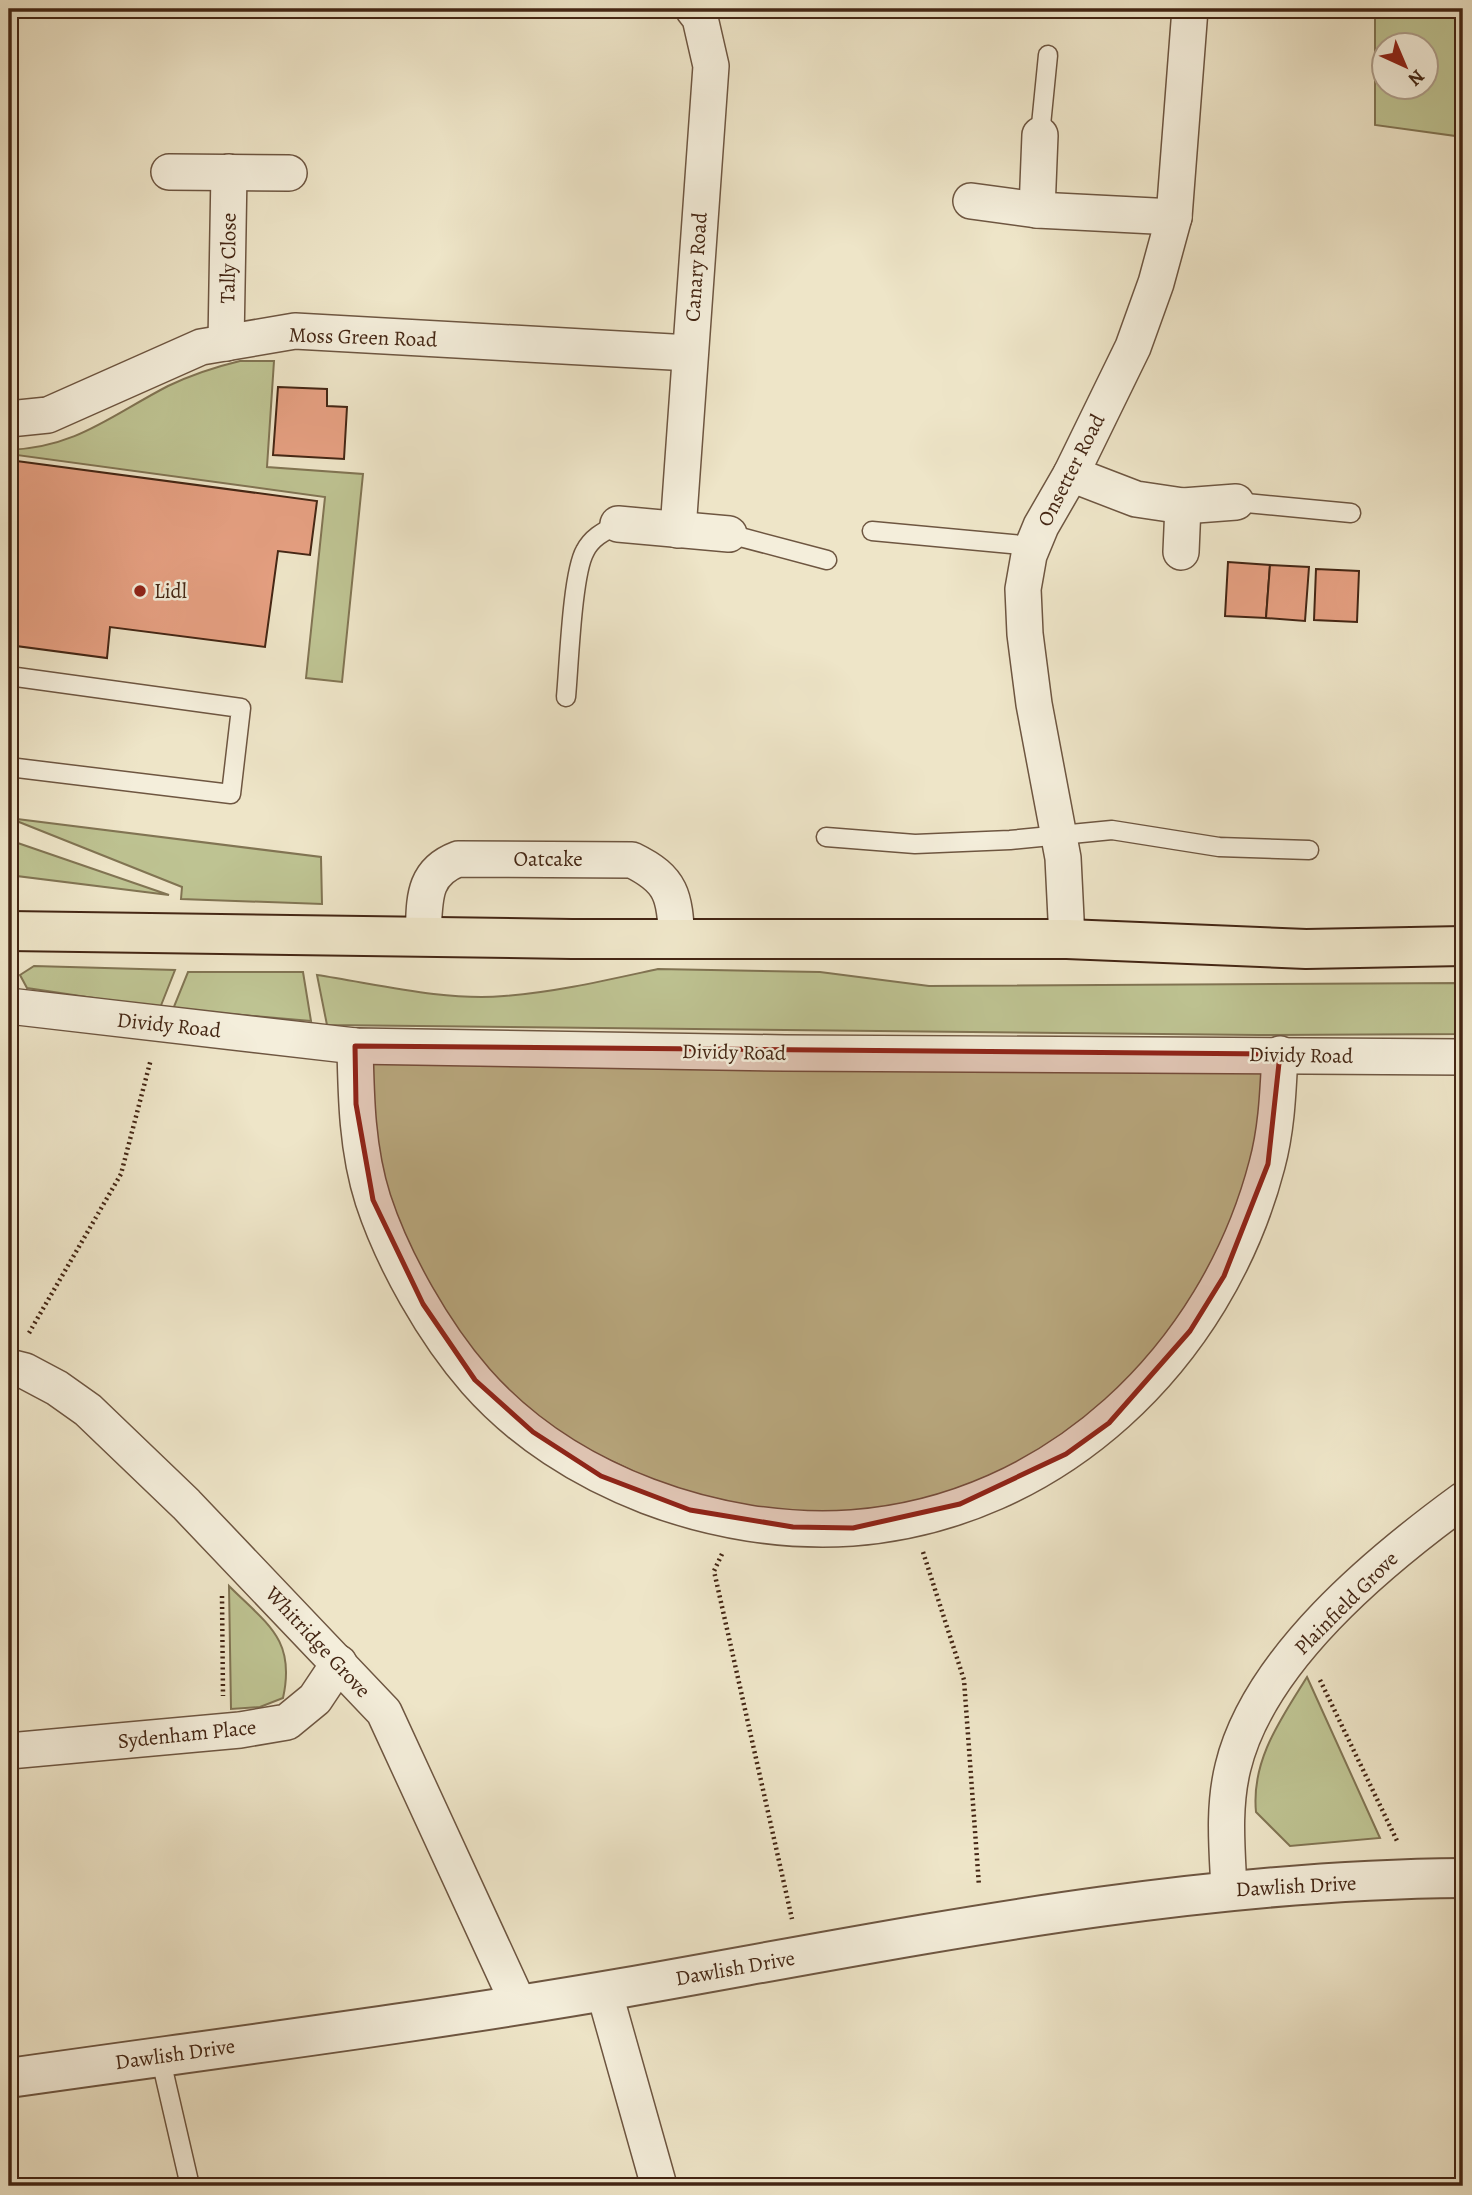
<svg xmlns="http://www.w3.org/2000/svg" width="1472" height="2195" font-family="Alegreya,serif">
	<rect width="100%" height="100%" fill="#eee5c8"/>
	<filter id="stains"><feTurbulence type="fractalNoise" baseFrequency=".00286" numOctaves="4"/><feColorMatrix values="0 0 0 0 .2 0 0 0 0 .09 0 0 0 0 .02 0 0 0 .5 -.17"/></filter>
	<radialGradient id="worn" r=".72"><stop offset=".6" stop-color="#630" stop-opacity="0"/><stop offset="1" stop-color="#630" stop-opacity=".3"/></radialGradient>
	<g fill="#bec392" stroke="#817453" stroke-width="2" fill-rule="evenodd">
		<path d="M1375,9H1463V137L1375,125ZM1384,46H1426V88H1384Z"/>
		<path d="M240,361H274L267,467L363,474L342,682L306,678L325,497L9,454V450C77,447 110,416 168,386C191,375 215,367 240,361Z"/>
		<path d="M9,818L321,857L322,904L181,899L182,887Z"/>
		<path d="M9,840L169,895L9,875Z"/>
		<path d="M34,966L175,970L160,1008L27,988L20,975Z"/>
		<path d="M658,969L820,972L929,986L1463,983V1034L1259,1035L327,1025L317,975C377,984 443,1001 504,996C556,992 607,980 658,969Z"/>
		<path d="M188,972H303L311,1021L173,1009Z"/>
		<path d="M355,1046L1280,1054L1254,1207L1109,1423L912,1517L737,1521L505,1410L396,1256Z"/>
		<path d="M229,1586C267,1624 296,1639 283,1698L260,1707L231,1709Z"/>
		<path d="M1307,1677L1380,1838L1290,1846L1256,1812C1251,1760 1281,1719 1307,1677Z"/>
	</g>
	<g fill="#e6a082" stroke="#442614" stroke-width="2">
		<path d="M278,387L327,389V406L347,407L344,459L273,455Z"/>
		<path d="M9,460L317,501L310,555L278,551L265,647L110,627L107,658L9,645Z"/>
		<path d="M1228,562L1270,565L1266,618L1225,616Z"/>
		<path d="M1270,565L1309,567L1305,621L1266,618Z"/>
		<path d="M1316,569L1359,571L1357,622L1314,620Z"/>
	</g>
	<g fill="none" stroke-linecap="round" stroke-linejoin="round">
		<defs>
			<g id="service">
				<path d="M1040,135L1048,55"/>
				<path d="M1236,502L1351,513"/>
				<path d="M872,531L1033,546"/>
				<path d="M729,534L827,560"/>
				<path d="M9,676L241,708L231,794L9,767"/>
				<path d="M566,697C569,666 572,574 585,551C592,537 605,531 618,524"/>
				<path d="M826,837L915,844L1010,840L1112,830L1219,847L1309,850"/>
				<path d="M160,2056L190,2186"/>
			</g>
			<g id="minor">
				<path d="M169,172L289,173"/>
				<path d="M971,201L1037,210L1174,217"/>
				<path d="M1037,210L1040,135"/>
				<path d="M226,343L229,172"/>
				<path d="M9,419L48,415L201,347L295,331L690,353"/>
				<path d="M1071,474L1136,499L1183,506L1236,502"/>
				<path d="M618,524L729,534"/>
				<path d="M678,530L711,66L700,18L693,9"/>
				<path d="M1181,552L1183,506"/>
				<path d="M423,937C425,902 421,873 458,859L632,860C673,880 674,896 677,939"/>
				<path d="M1067,939L1063,858L1034,704L1025,634L1023,589L1029,555L1041,526L1071,474L1133,347L1156,283L1174,217L1190,9"/>
				<path d="M9,1006L355,1046L785,1053L1463,1057"/>
				<path d="M355,1046C356,1098 357,1150 373,1200C393,1261 434,1333 476,1381C566,1483 718,1537 852,1528C1055,1513 1217,1357 1267,1165C1277,1128 1278,1091 1280,1054"/>
				<path d="M9,1367L25,1371L57,1388L88,1410L186,1504L384,1712L519,2005"/>
				<path d="M9,1751L240,1730L287,1722L315,1699L339,1663"/>
				<path d="M1229,1889C1227,1848 1223,1807 1233,1767C1259,1660 1378,1562 1463,1500"/>
				<path d="M604,1991L659,2186"/>
			</g>
			<path id="tertiary" d="M9,2078C213,2049 419,2023 622,1988C901,1939 1180,1880 1463,1878"/>
			<path id="primary" d="M9,931L572,939H1067L1306,949L1463,946"/>
		</defs>
		<use href="#service" stroke="#6e5641" stroke-width="21"/>
		<use href="#minor" stroke="#6e5641" stroke-width="38"/>
		<use href="#tertiary" stroke="#6e5641" stroke-width="42"/>
		<use href="#primary" stroke="#442614" stroke-width="42"/>
		<g stroke="#442614" stroke-width="4.5" stroke-dasharray="2 3.5" stroke-linecap="butt">
			<path d="M29,1333L121,1174L151,1059"/>
			<path d="M923,1552L964,1680L979,1886"/>
			<path d="M722,1554L714,1571L792,1919"/>
			<path d="M222,1596L223,1696"/>
			<path d="M1320,1680L1398,1843"/>
		</g>
		<use href="#service" stroke="#f4eedb" stroke-width="18"/>
		<use href="#minor" stroke="#f4eedb" stroke-width="35"/>
		<use href="#tertiary" stroke="#f4eedb" stroke-width="38"/>
		<use href="#primary" stroke="#eee5c8" stroke-width="38"/>
	</g>
	<path fill="#8f2418" fill-opacity="0.2" stroke="#8f2418" stroke-width="5" stroke-linejoin="round" d="M355,1046L1280,1054L1268,1164L1224,1276L1190,1331L1109,1423L1066,1454L960,1504L853,1528L793,1527L690,1510L601,1476L533,1432L475,1380L423,1304L373,1200L356,1104Z"/>
	<circle fill="#8f2418" stroke="#f4eedb" stroke-width="2.5" cx="140" cy="591" r="7"/>
	<g text-anchor="middle" dominant-baseline="central" stroke-width="5" stroke-linejoin="round" paint-order="stroke">
		<g font-size="21" fill="#442614" stroke="#f4eedb">
			<text transform="translate(228 258) rotate(-89)">Tally Close</text>
			<text transform="translate(696 267) rotate(-86)">Canary Road</text>
			<text transform="translate(363 337) rotate(2)">Moss Green Road</text>
			<text transform="translate(1071 470) rotate(-63)">Onsetter Road</text>
			<text x="548" y="859">Oatcake</text>
			<text transform="translate(169 1025) rotate(6)">Dividy Road</text>
			<text transform="translate(734 1052) rotate(1)">Dividy Road</text>
			<text transform="translate(1301 1055) rotate(1)">Dividy Road</text>
			<text transform="translate(1346 1603) rotate(-45)">Plainfield Grove</text>
			<text transform="translate(318 1642) rotate(47)">Whitridge Grove</text>
			<text transform="translate(187 1734) rotate(-6)">Sydenham Place</text>
			<text transform="translate(1296 1886) rotate(-3)">Dawlish Drive</text>
			<text transform="translate(735 1968) rotate(-10)">Dawlish Drive</text>
			<text transform="translate(175 2054) rotate(-8)">Dawlish Drive</text>
		</g>
		<g font-size="21" fill="#442614" stroke="#f4eedb" text-anchor="start">
			<text x="154" y="591">Lidl</text>
		</g>
	</g>
	<rect width="1472" height="2195" fill="none" stroke="#eee5c8" stroke-width="35"/>
	<rect x="10" y="10" width="1451" height="2174" fill="none" stroke="#442614" stroke-width="3.5"/>
	<rect x="18" y="18" width="1437" height="2160" fill="none" stroke="#442614" stroke-width="2"/>
	<g transform="translate(1405 66) rotate(136)"><circle r="33" fill="#f4eedb" stroke="#ae9e8b" stroke-width="2"/>
	<path d="M0-5L12 26L0 18L-12 26Z" fill="#8f2418"/>
	<text y="-10" font-size="19" font-weight="bold" text-anchor="middle" fill="#442614">N</text>
	</g>
	<rect width="100%" height="100%" filter="url(#stains)"/>
	<rect width="100%" height="100%" fill="url(#worn)"/>
</svg>
